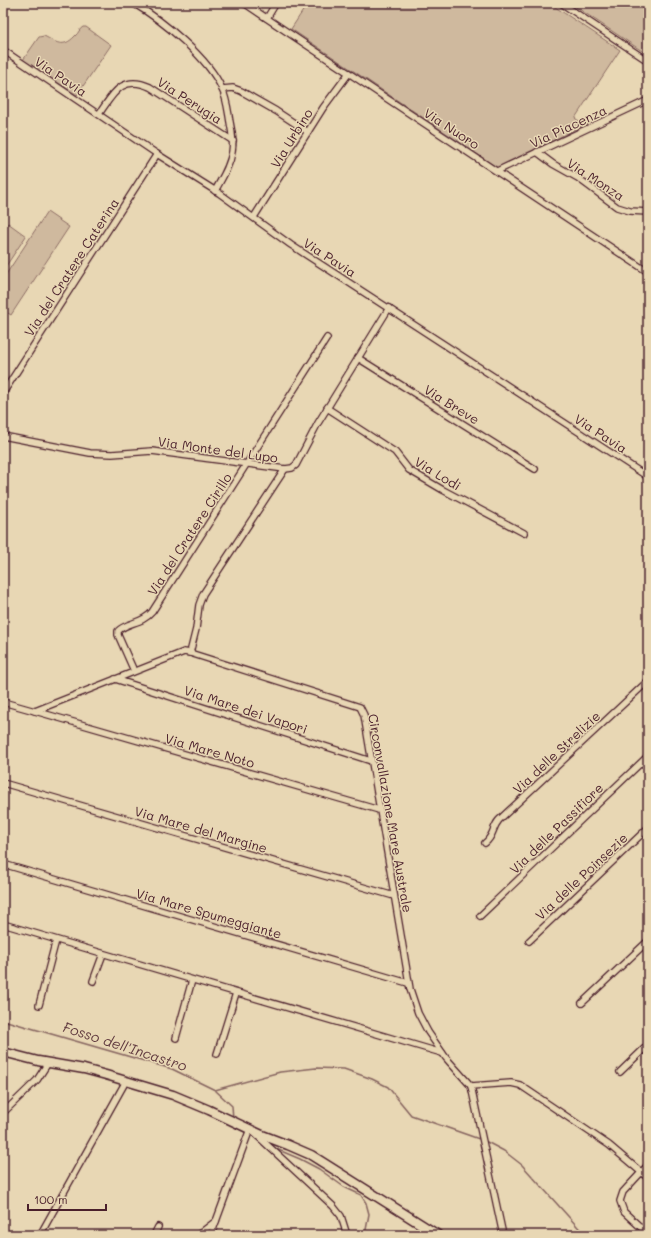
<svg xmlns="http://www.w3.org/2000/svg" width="651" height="1238" font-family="Mali,sans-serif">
	<rect width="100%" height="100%" fill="#e8d7b4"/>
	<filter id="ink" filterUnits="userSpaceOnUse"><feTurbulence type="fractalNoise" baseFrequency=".025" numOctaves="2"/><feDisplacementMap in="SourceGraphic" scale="8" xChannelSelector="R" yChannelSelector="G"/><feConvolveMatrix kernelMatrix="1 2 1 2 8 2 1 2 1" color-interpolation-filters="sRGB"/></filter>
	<g filter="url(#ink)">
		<g fill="#cfb99e" stroke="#8c6c64">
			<path d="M308,3H549L620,50L575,118L584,125L498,168L291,29Z"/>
			<path d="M570,3H648V55Z"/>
			<path d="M83,27H86L111,45L77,95L23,60L39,37L44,36C56,42 63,49 75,36C79,33 79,29 83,27Z"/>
			<path d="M47,212L69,227L11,315L3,310V279Z"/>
			<path d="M8,223L26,236L4,269L3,231Z"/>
		</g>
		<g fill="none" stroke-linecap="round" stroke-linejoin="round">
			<g stroke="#85635e" stroke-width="1.5">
				<path d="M3,1020L172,1069L215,1090L280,1072L316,1068L344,1069L372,1079L388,1087L411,1115L482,1140"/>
				<path d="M215,1090L232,1106L233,1119"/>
				<path d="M485,1141L504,1151L522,1165L585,1235"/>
				<path d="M274,1148L300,1159L319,1169L344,1187L361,1195L366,1203L369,1214L365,1235"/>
			</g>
			<defs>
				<g id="street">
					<path d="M133,3C162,20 209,58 222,89C227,99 228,111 230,122C232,132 234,142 232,152C230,166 222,178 215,191"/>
					<path d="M244,3L377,92L648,272"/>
					<path d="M561,3L648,61"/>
					<path d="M267,18L276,3"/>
					<path d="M3,50L157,154L219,193L291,245L648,477"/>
					<path d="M222,89L233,88L241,91L276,111L308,132"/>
					<path d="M99,114C113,94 122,74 150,87L233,141"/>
					<path d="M537,152L553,164L578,178L617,207L630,211L648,212"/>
					<path d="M497,171L648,100"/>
					<path d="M254,217L323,108L349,73"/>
					<path d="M358,358L535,469"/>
					<path d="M3,393L157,154"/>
					<path d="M327,408L395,452L409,470L443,490L524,533"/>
					<path d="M3,436L90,453L112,454L152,451L285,469L292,468L296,465L318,423L389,308"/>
					<path d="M190,653L196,629L199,605L203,594L285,469"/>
					<path d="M134,671L118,635V631C127,622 142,624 152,612L327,338"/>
					<path d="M115,679L371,761"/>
					<path d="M3,702L35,711L184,652L190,653L360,707L364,715L410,989L418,1013L428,1032L446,1058L471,1086L503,1235"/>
					<path d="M35,711L379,810"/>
					<path d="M3,783L394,896"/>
					<path d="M485,843C494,836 492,828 499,820L648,681"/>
					<path d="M3,864L408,983"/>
					<path d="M480,916L648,756"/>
					<path d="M3,924L442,1053"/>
					<path d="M529,941L648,828"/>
					<path d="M93,981L103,954"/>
					<path d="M3,990L4,997"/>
					<path d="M582,1003L648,941"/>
					<path d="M39,1005L56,940"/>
					<path d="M176,1038L192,980"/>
					<path d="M217,1054L236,993"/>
					<path d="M620,1072L648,1045"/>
					<path d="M471,1086L511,1083L520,1085L609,1145L648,1178"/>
					<path d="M3,1113L37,1080L48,1063"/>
					<path d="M648,1165L623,1192L620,1201L624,1212L648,1234"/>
					<path d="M40,1235L126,1081"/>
					<path d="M154,1235L158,1227"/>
					<path d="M198,1235L216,1221"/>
					<path d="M211,1235L250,1129L333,1206L341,1216L347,1235"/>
				</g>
				<path id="secondary" d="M3,1052L38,1061L84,1069L106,1075L173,1095L209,1110L262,1135L288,1145L311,1155L438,1235"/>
			</defs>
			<use href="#street" stroke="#4a1f2b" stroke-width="8"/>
			<use href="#secondary" stroke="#4a1f2b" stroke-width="11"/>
			<use href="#street" stroke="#e8d7b4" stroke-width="5.5"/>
			<use href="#secondary" stroke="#e8d7b4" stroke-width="8"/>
		</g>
	</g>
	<g text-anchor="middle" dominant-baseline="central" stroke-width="3" stroke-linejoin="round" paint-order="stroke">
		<g font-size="13" fill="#4a1f2b" stroke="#e8d7b4">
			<text transform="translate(61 76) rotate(34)">Via Pavia</text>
			<text transform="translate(190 100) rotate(33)">Via Perugia</text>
			<text transform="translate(568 126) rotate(-25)">Via Piacenza</text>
			<text transform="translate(452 128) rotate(33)">Via Nuoro</text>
			<text transform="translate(291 138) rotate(-58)">Via Urbino</text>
			<text transform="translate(596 179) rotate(33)">Via Monza</text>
			<text transform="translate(330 257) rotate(33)">Via Pavia</text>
			<text transform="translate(71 267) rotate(-57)">Via del Cratere Caterina</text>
			<text transform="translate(452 404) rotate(32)">Via Breve</text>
			<text transform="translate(601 433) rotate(33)">Via Pavia</text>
			<text transform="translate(218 449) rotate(8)">Via Monte del Lupo</text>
			<text transform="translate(438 473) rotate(31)">Via Lodi</text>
			<text transform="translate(189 534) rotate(-57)">Via del Cratere Cirillo</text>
			<text transform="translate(246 709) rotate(18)">Via Mare dei Vapori</text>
			<text transform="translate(210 750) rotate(16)">Via Mare Noto</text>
			<text transform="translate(556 752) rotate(-43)">Via delle Strelizie</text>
			<text transform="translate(391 813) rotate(80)">Circonvallazione Mare Australe</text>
			<text transform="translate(556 828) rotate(-44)">Via delle Passifiore</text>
			<text transform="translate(201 829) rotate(16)">Via Mare del Margine</text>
			<text transform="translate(581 876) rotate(-43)">Via delle Poinsezie</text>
			<text transform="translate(209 913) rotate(16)">Via Mare Spumeggiante</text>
		</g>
		<g font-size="14" font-style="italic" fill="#623c40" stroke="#e8d7b4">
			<text transform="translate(125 1046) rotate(18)">Fosso dell'Incastro</text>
		</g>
	</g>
	<rect width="651" height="1238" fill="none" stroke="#e8d7b4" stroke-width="16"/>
	<rect x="8" y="8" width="635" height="1222" fill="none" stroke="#4a1f2b" stroke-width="1.5" filter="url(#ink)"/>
	<path d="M28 1204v6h78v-6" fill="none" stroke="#4a1f2b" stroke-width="2"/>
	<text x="34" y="1204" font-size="12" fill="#4a1f2b" stroke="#e8d7b4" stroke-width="3" paint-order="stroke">100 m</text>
</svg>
